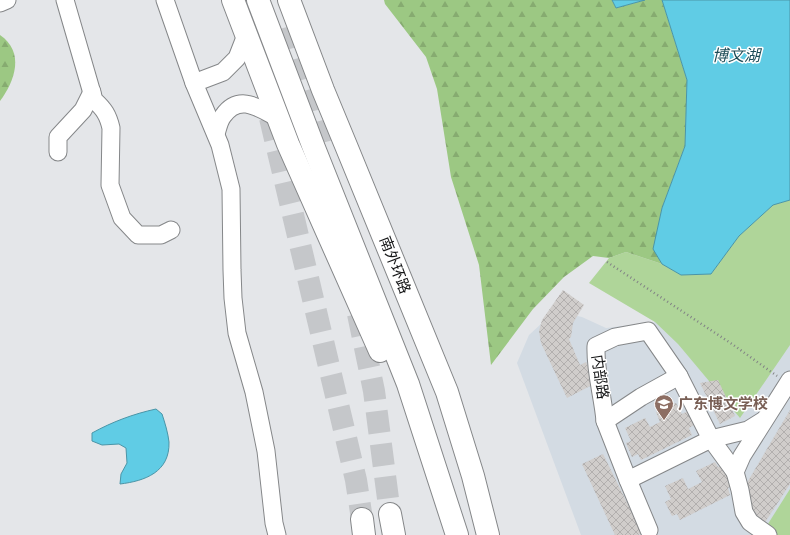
<svg xmlns="http://www.w3.org/2000/svg" width="790" height="535" font-family="Jost,'Noto Sans SC',sans-serif">
	<defs>
		<pattern id="forest-firs" width="22" height="20" patternUnits="userSpaceOnUse"><rect width="22" height="20" fill="#9cc883"/><path d="M5 1l3.5 6h-7zM16 11l3.5 6h-7z" fill="#86ab70"/></pattern>
		<pattern id="building-cross-hatch" width="8" height="8" patternUnits="userSpaceOnUse"><rect width="8" height="8" fill="#d0cdcb"/><path d="M0 0l8 8M0 8l8-8" fill="none" stroke="#b2afae"/></pattern>
	</defs>
	<rect width="100%" height="100%" fill="#e4e6e9"/>
	<path fill="#d3dbe3" d="M790,213V535H581L517,363L529,335L542,323L563,313L582,317L606,328L664,321Z"/>
	<g fill="#afd599">
		<path d="M790,200V345L740,418L678,344L655,322L589,283L609,258L626,252L662,264L681,275L711,274L739,236L773,205Z"/>
		<path d="M790,489V535H757L766,527Z"/>
	</g>
	<g fill="url(#forest-firs)">
		<path d="M384,0H612L616,8L645,0H662L687,80L685,146L662,208L654,249L662,264L626,252L609,258L593,256L564,277L533,309L491,365L479,265L451,177L437,89L426,57L385,4Z"/>
		<path d="M0,35C25,52 15,81 0,101Z"/>
	</g>
	<g fill="#60cce5" stroke="#4a95a7">
		<path d="M612,0H645L616,8Z"/>
		<path d="M662,0H790V200L773,205L739,236L711,274L681,275L662,264L653,249L662,208L685,146L687,80Z"/>
		<path d="M156,409L162,414C165,423 168,433 169,442C170,472 145,481 120,484L121,474L127,463L126,448L119,444L102,445L92,441V433C112,422 133,414 156,409Z"/>
	</g>
	<g fill="url(#building-cross-hatch)">
		<path d="M563,290L584,305L573,323L571,337L569,339L580,365L586,362L596,383L567,398L541,343L539,331L542,320Z"/>
		<path d="M718,380L735,416L720,424L700,383Z"/>
		<path d="M676,403L682,414L688,411L694,425L689,428L692,435L641,460L638,454L632,457L626,443L631,441L625,428L645,418L650,427L660,422L656,412Z"/>
		<path d="M790,410V484L764,524L735,503Z"/>
		<path d="M603,454L642,533L638,535H615L582,464Z"/>
		<path d="M715,462L718,467L726,464L734,485L728,488L730,495L680,520L677,514L672,516L665,502L671,499L665,486L683,478L688,489L702,482L696,471Z"/>
	</g>
	<g fill="none" stroke-linecap="round" stroke-linejoin="round">
		<g stroke="#c5c7ca" stroke-width="22" stroke-dasharray="22 11" stroke-linecap="butt">
			<path d="M291,26L322,148"/>
			<path d="M270,118L356,480L362,519"/>
			<path d="M358,314L374,391L390,514"/>
		</g>
		<defs>
			<g id="minor">
				<path d="M65,0L94,100C104,109 108,115 111,128L110,185L122,218L138,235H161L171,230"/>
				<path d="M165,0L194,83"/>
				<path d="M0,3L7,0"/>
				<path d="M246,35L237,58L223,72L194,83L220,145L231,189L232,270L233,298L237,333L254,392L266,451L274,523L277,535"/>
				<path d="M216,134C218,128 219,121 223,116C239,93 259,108 278,118"/>
				<path d="M58,152V137L83,110L92,92"/>
				<path d="M679,376L641,397L605,421L628,480L711,439L735,472L742,456L790,380"/>
				<path d="M605,421C603,396 595,372 596,346L615,337L648,331L679,376L711,439L748,430L764,420"/>
				<path d="M735,472L740,490L744,512L750,522L768,535"/>
				<path d="M628,480L649,530"/>
			</g>
			<g id="highway">
				<path d="M233,0L288,144L380,351"/>
				<path d="M258,0L314,148L408,384L457,535"/>
				<path d="M289,0L323,90L347,148L447,392L473,476L488,535"/>
				<path d="M390,514L394,535"/>
				<path d="M362,519L364,535"/>
			</g>
		</defs>
		<use href="#minor" stroke="#858789" stroke-width="19"/>
		<use href="#highway" stroke="#858789" stroke-width="24"/>
		<path stroke="#808284" stroke-width="2.5" stroke-dasharray="1 3" stroke-linecap="butt" d="M607,262L732,344L777,376"/>
		<use href="#minor" stroke="#fff" stroke-width="17"/>
		<use href="#highway" stroke="#fff" stroke-width="22"/>
	</g>
	<defs>
		<symbol id="school-pin" viewBox="-11 -11 22 30"><path d="M0 17L-7.5 6A9.5 9.5 0 1 1 7.5 6Z" fill="#8d6e63" stroke="#fff"/><path d="M0-5L7-2L0 1L-7-2ZM-4 1L0 2.5L4 1V4Q0 6-4 4Z" fill="#fff"/></symbol>
	</defs>
	<g fill-rule="evenodd">
		<use href="#school-pin" x="653" y="393" width="22" height="30"/>
	</g>
	<g text-anchor="middle" dominant-baseline="central" stroke-width="3" stroke-linejoin="round" paint-order="stroke">
		<g font-size="15" fill="#151617" stroke="#fff">
			<text transform="translate(395 265) rotate(69)">南外环路</text>
			<text transform="translate(600 377) rotate(82)">内部路</text>
		</g>
		<g font-size="15" font-weight="bold" fill="#785e54" stroke="#fff" text-anchor="start">
			<text x="678" y="404">广东博文学校</text>
		</g>
		<g font-size="16" font-style="italic" fill="#1d4c57" stroke="#fff">
			<text x="736" y="55">博文湖</text>
		</g>
	</g>
</svg>
